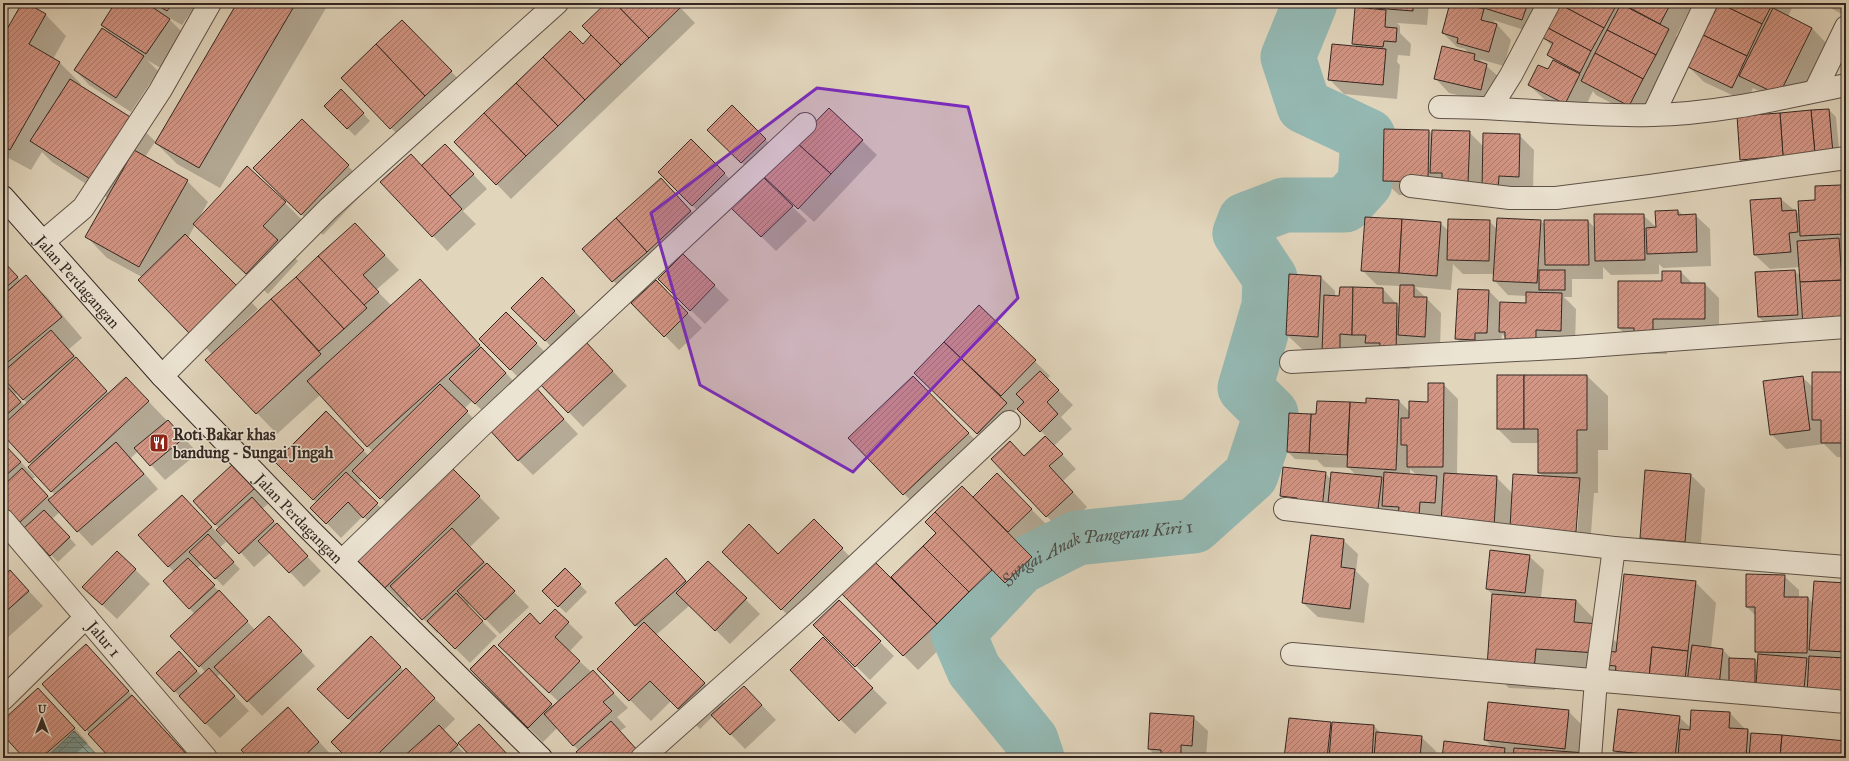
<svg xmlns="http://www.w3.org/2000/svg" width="1849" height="761" font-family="'IM FELL Great Primer',serif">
	<defs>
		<pattern id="water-rules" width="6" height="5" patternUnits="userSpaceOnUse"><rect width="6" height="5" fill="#94b8b2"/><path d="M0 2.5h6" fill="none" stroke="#799690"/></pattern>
		<pattern id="building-hatch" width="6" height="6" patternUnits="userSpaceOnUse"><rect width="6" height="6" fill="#d39584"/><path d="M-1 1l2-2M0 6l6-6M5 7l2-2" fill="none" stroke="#ac7a6c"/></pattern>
	</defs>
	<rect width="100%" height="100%" fill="#e1d5bc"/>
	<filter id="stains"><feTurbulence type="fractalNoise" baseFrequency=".005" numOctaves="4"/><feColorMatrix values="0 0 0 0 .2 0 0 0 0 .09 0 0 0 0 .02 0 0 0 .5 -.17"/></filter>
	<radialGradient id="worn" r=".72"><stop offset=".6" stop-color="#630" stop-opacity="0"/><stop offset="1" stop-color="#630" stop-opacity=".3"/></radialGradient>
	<path fill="url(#water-rules)" stroke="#6d7e78" d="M74,731L100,758H48L47,757Z"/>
	<g fill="#0003" fill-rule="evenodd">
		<path d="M3,3H13L3,20Z"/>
		<path d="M23,3L46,15L66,36L53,59L60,63L81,84L79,86L134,121L157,143L239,3H329L220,188L177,164L155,142L145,157L187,181L208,202L199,218L285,203L306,224L284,247L298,261L268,294L195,225L188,238L258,309L232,334L234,335L355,224L399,270L376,290L392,306L420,281L520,388L490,418L472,401L464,409L488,433L452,469L500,518L470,547L529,607L500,634L470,603L467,606L497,636L470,663L439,632L437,633L410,605L407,608L359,560L402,518L363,480L358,485L391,518L378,532L363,516L341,538L312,508L317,503L276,462L326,413L369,456L373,452L320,395L277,434L206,360L212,354L139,280L142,277L107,258L87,237L108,198L52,162L42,152L31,170L3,155V38Z"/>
		<path d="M117,3H197L182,25L166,16L184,34L161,68L147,60L158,71L131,112L89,85L75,70L113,36L102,25Z"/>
		<path d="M607,3H676L695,23L511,199L456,142L583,45L593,35Z"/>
		<path d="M1376,3H1429L1427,25L1397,23L1400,26V33L1411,44L1410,56L1398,55L1397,62L1400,65L1397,99L1344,94L1329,79L1357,47L1353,43L1379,11L1376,8Z"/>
		<path d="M1451,3H1693L1676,36L1683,44L1644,120L1596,95L1593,91L1580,118L1544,99L1529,85L1548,71L1554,61L1548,55L1552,46L1544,38L1557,14L1540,8L1537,34L1493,20L1511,40L1504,66L1479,59L1501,79L1495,104L1449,93L1435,78L1469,53L1465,49L1457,47L1443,33Z"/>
		<path d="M1720,3H1794L1788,17L1812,28L1826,43L1793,108L1753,88L1747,102L1704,82L1689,67Z"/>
		<path d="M1795,3H1802L1800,6Z"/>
		<path d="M1821,3H1846V16Z"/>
		<path d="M416,35L465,86L406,143L342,78Z"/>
		<path d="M348,97L370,121L355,136L325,106Z"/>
		<path d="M732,106L780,154L756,177L709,130Z"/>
		<path d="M829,109L877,155L814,222L779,190Z"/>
		<path d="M1829,110L1836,117L1840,160L1756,174L1741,159Z"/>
		<path d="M302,120L369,187L323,235L275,189Z"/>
		<path d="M1385,130L1429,131L1433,135L1469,132L1484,147L1519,135L1534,150L1533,191L1443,196L1399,195L1384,181Z"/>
		<path d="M691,140L739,188L707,220L659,172Z"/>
		<path d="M460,160L487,189L463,211L476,224L447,251L433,236L422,166Z"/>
		<path d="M762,177L807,221L776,251L732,208Z"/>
		<path d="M1841,186L1846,192V338L1773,331L1759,317L1756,273L1795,271L1800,276V267L1770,269L1755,255L1781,199L1800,215L1816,201Z"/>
		<path d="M675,194L705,226L628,296L583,249Z"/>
		<path d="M1678,211L1683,215H1695L1710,229L1711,266L1663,268L1659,264V274L1611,275L1603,267V279H1572V297H1564L1576,309L1575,345L1521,353L1502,334L1501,347L1471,353L1456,338L1489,291L1501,303L1527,304V296L1508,295L1494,280V274H1463L1453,264L1451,290L1415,287L1441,313L1440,351L1410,346V369H1395L1383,357L1302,349L1287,335L1321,277L1335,291V297L1383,289L1400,308L1401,286L1377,285L1362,270L1440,223L1449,231L1489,221L1497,229L1498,219L1541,221L1545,225L1588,221L1596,229L1643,215L1657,228Z"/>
		<path d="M683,255L729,300L705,324L659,279Z"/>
		<path d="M3,261L21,281L26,277L47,297L82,338L69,349L109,394L126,378L198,453L165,480L138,451L131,458L158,489L92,546L60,512L52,519L76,545L58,562L3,505ZM17,392L27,403L25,406L15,395ZM9,440L32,465L29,467L55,495L51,499L32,479L35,477L4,444Z"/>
		<path d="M1681,272L1693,284H1705L1719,298V333H1667V354H1649L1638,342H1633L1619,328L1663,282Z"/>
		<path d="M542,279L589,326L560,355L512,308Z"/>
		<path d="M656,281L702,328L679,350L633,303Z"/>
		<path d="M979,307L1050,376L1047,379L1073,405L1061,417L1072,429L1054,446L1076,469L1063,481L1087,507L1061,531L992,459L1024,457L1046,436L1018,408L1014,411L1021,418L992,447L915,373Z"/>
		<path d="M506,313L551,358L525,384L480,339Z"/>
		<path d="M599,357L627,386L583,427L541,383Z"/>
		<path d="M1844,373L1846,375V457H1837L1824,444L1786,449L1771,434L1802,377L1813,387Z"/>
		<path d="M1587,376L1608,396V450H1598V493H1594L1590,546L1296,510L1281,496L1325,473L1331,479L1357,476L1349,468L1324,467L1316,459V460L1295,459L1288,452L1317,415L1318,402L1367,404L1399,401L1410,412L1429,403L1443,384L1458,399L1457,475L1496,477L1513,494L1544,477L1539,473V443H1512L1498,429ZM1324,453L1352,454V456L1324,455ZM1410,469L1417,475H1410ZM1578,493H1580L1577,537H1575Z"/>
		<path d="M533,386L578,434L533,475L518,460Z"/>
		<path d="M934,398L989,454L925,515L849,438Z"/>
		<path d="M997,475L1046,524L1021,547L1046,572L1020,597L1007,583L918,670L842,593L891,579L937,533L926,522L962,487L973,499Z"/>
		<path d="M1691,475L1705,489L1700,556L1656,552L1641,538Z"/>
		<path d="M247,480L269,503L262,509L321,571L304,587L271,552L254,567L194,501Z"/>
		<path d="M196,510L226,542L219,548L240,569L223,586L202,564L197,568L255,630L283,632L315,666L262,716L221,673L217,677L249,711L220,738L157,673L179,653L202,676L206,673L200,666L195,614L189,608L174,572L139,535Z"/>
		<path d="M814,520L863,570L803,630L723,552L778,555Z"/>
		<path d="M1343,540L1358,554L1356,571L1369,584L1364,623L1318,617L1303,603Z"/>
		<path d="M117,552L150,584L117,619L98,601Z"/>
		<path d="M1529,556L1544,570L1541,598L1576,600L1618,644L1695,582L1716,603L1711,649L1723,650L1732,659L1755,660L1758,663L1759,655L1756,652V616L1747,607L1784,576L1799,590V598H1808L1814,604L1846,584V710L1782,708L1774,700L1670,692V698L1637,694L1556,670L1555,690L1509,688L1488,667L1493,595L1487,589Z"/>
		<path d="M666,560L688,583L708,562L760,614L730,644L690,605L656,635L725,704L759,702L776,720L745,749L713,716L700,729L671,701L651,721L599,669L639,629L616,603Z"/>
		<path d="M3,566L9,572L10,571L43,606L5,640L3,638Z"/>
		<path d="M565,569L587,592L566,613L543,591Z"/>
		<path d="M839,601L894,656L870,680L815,625Z"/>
		<path d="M555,610L583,637L569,652L607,686L628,708L617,717L626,727L620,731L645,758H583L579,751L557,728L543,742L528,727L509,661L554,707L559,702L514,659L540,625Z"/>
		<path d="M371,638L404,671L406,670L455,719L443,731L469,758H349L352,722L319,689Z"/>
		<path d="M823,639L887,703L855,734L791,670Z"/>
		<path d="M100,660L142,706L190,758H112L44,684Z"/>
		<path d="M53,704L88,743L71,758H26L3,734V722Z"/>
		<path d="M1568,711L1583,726L1590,758H1443L1493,747L1485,740Z"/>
		<path d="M1730,713L1744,728V730H1748L1751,734L1846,742V758H1622L1614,750L1679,717L1691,728Z"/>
		<path d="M1193,717L1208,731L1206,758H1158L1149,749Z"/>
		<path d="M302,723L333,757L332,758H251Z"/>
		<path d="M1330,723L1333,726H1374L1381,733L1421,737L1436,751L1435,758H1285Z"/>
	</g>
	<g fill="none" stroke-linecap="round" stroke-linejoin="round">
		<path stroke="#64706a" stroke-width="1" d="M52,758L74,738L94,758"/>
		<path stroke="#94b8b2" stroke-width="55" id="s1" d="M1037,758L1031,740L974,670L958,633L1020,567L1077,538L1194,526L1251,475L1271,414L1245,388L1269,306L1270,278L1240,233L1245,220L1284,205H1345L1365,183L1368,136L1304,106L1288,57L1310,3"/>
	</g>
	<g fill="url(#building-hatch)" stroke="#332722">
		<path d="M22,3H27L46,14L29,44L60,62L10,150L3,146V36Z"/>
		<path d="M115,3H146L170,19L146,54L101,25Z"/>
		<path d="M154,3H173L167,11Z"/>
		<path d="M237,3H296L199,168L155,143Z"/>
		<path d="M606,3H615L649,38L621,65L582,26Z"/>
		<path d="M615,3H677L681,7L649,38Z"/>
		<path d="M1375,3H1413V11L1375,8Z"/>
		<path d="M1450,3H1460L1484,9L1481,20L1497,24L1489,52L1457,43L1458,38L1442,33Z"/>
		<path d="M1468,3H1528L1522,20Z"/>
		<path d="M1562,3H1614L1617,4L1604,28L1561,5Z"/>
		<path d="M1621,3H1671L1660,24Z"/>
		<path d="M1719,3H1773L1762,24Z"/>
		<path d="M1719,3L1762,24L1747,56L1703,35Z"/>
		<path d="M1621,4L1669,29L1656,55L1607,30Z"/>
		<path d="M1561,5L1604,28L1591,51L1548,28Z"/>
		<path d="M1355,7L1386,10L1385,27L1397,28L1396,42L1384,41L1383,47L1352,44Z"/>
		<path d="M1773,8L1812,28L1779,95L1739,76Z"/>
		<path d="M402,20L452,71L425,96L376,44Z"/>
		<path d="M102,28L144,56L116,98L74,70Z"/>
		<path d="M1548,28L1591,51L1580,73L1547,55L1553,43L1543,38Z"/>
		<path d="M1607,30L1656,55L1643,79L1595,53Z"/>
		<path d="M570,31L583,44L591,35L621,65L585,100L543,57Z"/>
		<path d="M1703,35L1747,56L1732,88L1688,67Z"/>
		<path d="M376,44L425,96L390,129L341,78Z"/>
		<path d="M1332,44L1386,49L1383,85L1328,80Z"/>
		<path d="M1442,46L1475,54L1474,60L1487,64L1481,90L1434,79Z"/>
		<path d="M1595,53L1643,79L1629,106L1581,81Z"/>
		<path d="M543,57L585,100L558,126L516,83Z"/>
		<path d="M1553,60L1580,74L1565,104L1528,85L1538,65L1548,69Z"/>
		<path d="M70,79L135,120L95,182L30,141Z"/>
		<path d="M516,83L558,126L526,156L484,113Z"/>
		<path d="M341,89L364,113L347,129L324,106Z"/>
		<path d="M732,105L766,139L741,163L707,130Z"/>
		<path d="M829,108L863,140L831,174L796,142Z"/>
		<path d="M1829,109L1833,153L1815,154L1811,110Z"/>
		<path d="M1811,110L1815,154L1783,156L1780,113Z"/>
		<path d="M484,113L526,156L496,185L454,142Z"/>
		<path d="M1780,113L1783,156L1740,160L1737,116Z"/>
		<path d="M302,119L349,165L301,215L253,168Z"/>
		<path d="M1384,129L1429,130L1428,182L1383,181Z"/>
		<path d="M1432,130L1470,131L1468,183L1442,182V173H1430Z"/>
		<path d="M1483,133L1520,134L1519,177L1499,176L1498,191L1482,190Z"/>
		<path d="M691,139L725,173L692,206L658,172Z"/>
		<path d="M796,142L831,174L798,209L763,176Z"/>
		<path d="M445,144L474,174L450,196L421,166Z"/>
		<path d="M134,150L188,180L139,267L85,237Z"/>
		<path d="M411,154L462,209L432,237L380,182Z"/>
		<path d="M247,166L286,202L263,226L278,240L246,274L193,224Z"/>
		<path d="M762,176L793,206L761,237L731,208Z"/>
		<path d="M661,178L691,211L647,252L616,218Z"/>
		<path d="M1841,185L1844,234L1800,236L1798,201L1815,200V186Z"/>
		<path d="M1781,198L1782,211L1796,210L1798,232L1789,233L1791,252L1754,255L1750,200Z"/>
		<path d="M1678,210V215L1696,214L1697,252L1647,254L1646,228L1656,227L1655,211Z"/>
		<path d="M1594,214H1644L1645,260L1595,261Z"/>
		<path d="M1365,217L1402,219L1399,273L1361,271Z"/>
		<path d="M616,218L647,252L612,282L582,249Z"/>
		<path d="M1497,218L1541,220L1537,283L1493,281Z"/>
		<path d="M1402,219L1441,222L1437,276L1399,273Z"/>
		<path d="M1448,219L1490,220L1489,261L1447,260Z"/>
		<path d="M1544,220H1588L1589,265H1545Z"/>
		<path d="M355,223L385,255L363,275L379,292L364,305L318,256Z"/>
		<path d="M185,234L238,287L190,334L138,280Z"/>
		<path d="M1839,238L1842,280L1800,282L1797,241Z"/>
		<path d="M683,254L715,285L690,311L658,279Z"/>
		<path d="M318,256L367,308L344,329L296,277Z"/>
		<path d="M3,261L18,277L3,290Z"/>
		<rect x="1539" y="270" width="26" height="20"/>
		<path d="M1795,270L1798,315L1758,317L1755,272Z"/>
		<path d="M1662,271H1681V283H1705V319H1653V340H1634V328H1618V281H1662Z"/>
		<path d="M1289,274L1321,276L1318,337L1286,335Z"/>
		<path d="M26,275L62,317L3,366V295Z"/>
		<path d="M296,277L344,329L319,351L271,299Z"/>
		<path d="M542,277L575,311L545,341L511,308Z"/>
		<path d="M420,279L480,345L367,447L307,381Z"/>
		<path d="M656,280L688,313L664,337L631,303Z"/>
		<path d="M1846,280V323L1803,326L1800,282Z"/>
		<path d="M1400,285H1414V297H1427L1425,337L1398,335Z"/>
		<path d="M1340,287H1353L1352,335L1340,334V352H1322L1324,295L1339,296Z"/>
		<path d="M1353,287L1383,288V303H1397L1396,355L1379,354L1380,343H1365L1366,335H1352Z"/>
		<path d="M1458,289L1489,290L1487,333H1475V340L1455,339Z"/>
		<path d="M1526,292L1562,293L1561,331L1536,330V340L1505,339V332H1499L1500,302L1526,303Z"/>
		<path d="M271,299L321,354L256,414L205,360Z"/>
		<path d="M979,305L1036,360L1001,396L944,342Z"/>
		<path d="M506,312L537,343L510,370L479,339Z"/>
		<path d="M51,330L74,356L23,400L3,378V372Z"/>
		<path d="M585,341L613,371L568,413L539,383Z"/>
		<path d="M944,342L1007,403L977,434L914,373Z"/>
		<path d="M481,347L506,373L475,404L449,379Z"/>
		<path d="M76,357L107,391L29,463L3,435V425Z"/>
		<path d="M1040,371L1059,390L1047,402L1058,414L1040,432L1017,409L1024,402L1016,394Z"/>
		<path d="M1812,372H1845V443H1821V420H1812Z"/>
		<rect x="1497" y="375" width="27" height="54"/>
		<path d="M1524,375H1587V430H1577V473H1538V429H1524Z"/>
		<path d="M913,376L969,433L903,495L848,438Z"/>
		<path d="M1803,376L1810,430L1770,435L1763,381Z"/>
		<path d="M126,377L149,401L51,492L28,467Z"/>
		<path d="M3,382L21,402L3,418Z"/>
		<path d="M1428,383H1444L1443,467H1407V445H1401V418H1409V401L1428,402Z"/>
		<path d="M440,384L468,411L380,499L352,471Z"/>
		<path d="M533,384L564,419L518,461L486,426Z"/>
		<path d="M1366,398L1399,400L1396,470L1347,467L1350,402L1366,403Z"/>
		<path d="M1317,401L1350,402L1347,455L1309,453L1311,414H1316Z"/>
		<path d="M326,411L364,450L313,500L275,462Z"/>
		<path d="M1289,413L1311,414L1309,453L1287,452Z"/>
		<path d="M168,420L184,438L150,466L134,448Z"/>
		<path d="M1045,436L1063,454L1049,466L1073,492L1046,517L991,459L1010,441L1024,456Z"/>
		<path d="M116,442L144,474L77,532L48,500Z"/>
		<path d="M3,443L21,462L3,478Z"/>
		<path d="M233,464L255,488L215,525L193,501Z"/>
		<path d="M1283,467L1326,472L1322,509L1296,506L1297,498L1280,496Z"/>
		<path d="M22,468L48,496L19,523L3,506V486Z"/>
		<path d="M452,468L480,496L385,588L357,560Z"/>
		<path d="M1645,470L1691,474L1685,542L1640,538Z"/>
		<path d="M346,472L378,503L363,518L348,502L326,524L310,508Z"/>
		<path d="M1331,472L1382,477L1378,509L1328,503Z"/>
		<path d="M1384,472L1437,476L1435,503L1420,502L1419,516L1398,515L1399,507L1382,506Z"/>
		<path d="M997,473L1032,509L1008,532L973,497Z"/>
		<path d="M1444,473L1497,476L1494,527L1441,523Z"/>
		<path d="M1513,474L1580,478L1576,532L1510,528Z"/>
		<path d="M962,486L1032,557L1005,583L935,512Z"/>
		<path d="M182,495L212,527L168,567L138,535Z"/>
		<path d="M252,497L274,521L239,554L216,530Z"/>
		<path d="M44,510L70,537L50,556L24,528Z"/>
		<path d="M935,512L992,570L969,592L923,546L936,533L925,522Z"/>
		<path d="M814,519L843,548L781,610L722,552L749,524L778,554Z"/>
		<path d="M277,523L308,556L289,573L258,541Z"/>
		<path d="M452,528L484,562L422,620L390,586Z"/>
		<path d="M208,534L234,562L215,579L189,552Z"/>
		<path d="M1311,535L1344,539L1341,567L1355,569L1350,609L1302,603Z"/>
		<path d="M923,546L969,592L937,624L891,577Z"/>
		<path d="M1490,550L1530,555L1525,593L1486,589Z"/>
		<path d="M117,551L136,569L102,605L82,587Z"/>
		<path d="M188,558L215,585L189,609L163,581Z"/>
		<path d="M666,558L686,581L635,626L615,603Z"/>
		<path d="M708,561L747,598L715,631L676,593Z"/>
		<path d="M874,561L937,624L903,656L841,593Z"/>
		<path d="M487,563L515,591L485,620L457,591Z"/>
		<path d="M565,568L581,584L558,607L542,591Z"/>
		<path d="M10,570L29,591L3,614V576Z"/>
		<path d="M1624,574L1696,581L1688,651L1652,647L1649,678L1615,674L1616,666L1603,665L1605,651L1616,652Z"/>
		<path d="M1746,574L1785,575L1784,597H1808L1807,653L1755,652V607H1746Z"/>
		<path d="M1814,581L1846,583V652L1809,650Z"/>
		<path d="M219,590L248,621L199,667L170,636Z"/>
		<path d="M456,593L483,621L455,649L427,621Z"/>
		<path d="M1492,594L1576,600L1574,622L1599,624L1597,653L1536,649L1534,670L1487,667Z"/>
		<path d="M839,600L881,641L855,667L813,625Z"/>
		<path d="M555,609L569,622L555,637L580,661L549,693L498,645L530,613L540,624Z"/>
		<path d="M269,616L302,651L247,702L214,667Z"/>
		<path d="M644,622L705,683L678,709L650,681L629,701L597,669Z"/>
		<path d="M371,636L401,667L348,719L317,689Z"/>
		<path d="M823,637L873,688L839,721L790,670Z"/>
		<path d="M86,644L129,691L85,731L42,684Z"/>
		<path d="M494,645L552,704L528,728L470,669Z"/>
		<path d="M1692,645L1723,649L1719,686L1687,682Z"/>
		<path d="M1652,647L1688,651L1685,681L1649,678Z"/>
		<path d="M179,651L197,671L174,692L156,673Z"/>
		<path d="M1758,654L1807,658L1804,689L1756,685Z"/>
		<path d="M1809,656L1846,658V697L1807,695Z"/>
		<path d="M1729,658L1755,659V689L1729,688Z"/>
		<path d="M209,668L235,696L205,724L179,696Z"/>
		<path d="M406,668L435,698L374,758H347L331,742Z"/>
		<path d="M593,670L614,693L603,702L612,711L573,746L544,714Z"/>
		<path d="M744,686L762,705L730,735L711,715Z"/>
		<path d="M38,688L75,728L41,758H24L3,735V720Z"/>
		<path d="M132,695L190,758H110L88,734Z"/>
		<path d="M1488,702L1569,710L1565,749L1484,740Z"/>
		<path d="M288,707L319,742L302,758H249L241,750Z"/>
		<path d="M1618,709L1680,716L1675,757L1613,751Z"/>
		<path d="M1691,710L1730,712L1729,728L1748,729L1746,758H1678L1680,729L1690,730Z"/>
		<path d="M1150,713L1194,716L1192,746L1181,745V756L1161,754V750L1148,749Z"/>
		<path d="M1289,718L1331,722L1327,758H1284Z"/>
		<path d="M611,721L638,751L630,758H582L576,752Z"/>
		<path d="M1332,722L1374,725L1372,758H1329Z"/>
		<path d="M479,724L509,756L507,758H472L458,743Z"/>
		<path d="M439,725L458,745L444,758H402Z"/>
		<path d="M1376,732L1422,736L1420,758H1374Z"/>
		<path d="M1751,733L1782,735L1780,758H1749Z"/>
		<path d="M1782,735L1846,741V758H1780Z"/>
		<path d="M1444,741L1505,748L1504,758H1442Z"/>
		<path d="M1514,748L1587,753L1586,758H1513Z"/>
	</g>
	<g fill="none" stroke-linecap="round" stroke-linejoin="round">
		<defs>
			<g id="street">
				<path d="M1815,91L1846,27"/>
				<path d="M1440,107C1511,107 1581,117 1652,115C1718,114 1782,98 1846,85"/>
				<path d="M1491,107L1511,75L1549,3"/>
				<path d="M1653,115L1706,3"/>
				<path d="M1411,186L1510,198H1556L1650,186L1846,158"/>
				<path d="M43,242L83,208L160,91L210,3"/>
				<path d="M1291,362L1575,347L1846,327"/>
				<path d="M162,376L328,209L557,3"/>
				<path d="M1285,509L1614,548L1846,567"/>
				<path id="s2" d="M3,520L206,758"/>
				<path d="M342,561L479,428L805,124"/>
				<path d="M1292,654L1846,702"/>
				<path d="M3,699L86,617"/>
				<path d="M642,758L814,605L1009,422"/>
				<path d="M1590,758L1596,680L1614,548"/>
			</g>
			<g id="secondary">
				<path id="s3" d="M3,197L162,376L309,529L541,758"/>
			</g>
		</defs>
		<use href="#street" stroke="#5e5248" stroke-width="24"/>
		<use href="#secondary" stroke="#332722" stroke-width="24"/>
		<use href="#street" stroke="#ece4d3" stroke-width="22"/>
		<use href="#secondary" stroke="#ece4d3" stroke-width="22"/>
	</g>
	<path fill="#7b2cbf" fill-opacity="0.2" stroke="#7b2cbf" stroke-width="3" stroke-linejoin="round" d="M817,88L968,107L1018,298L853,472L700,385L651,213Z"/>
	<defs>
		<symbol id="restaurant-square" viewBox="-11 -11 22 22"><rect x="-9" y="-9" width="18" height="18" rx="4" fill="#8f2418" stroke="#ece4d3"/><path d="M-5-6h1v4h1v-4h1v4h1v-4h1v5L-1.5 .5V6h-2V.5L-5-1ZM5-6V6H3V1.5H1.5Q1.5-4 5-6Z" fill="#fff"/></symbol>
	</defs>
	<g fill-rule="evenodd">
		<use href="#restaurant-square" x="148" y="432" width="22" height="22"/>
	</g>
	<g text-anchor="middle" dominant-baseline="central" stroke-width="3" stroke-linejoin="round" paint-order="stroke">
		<g font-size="16" fill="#332722" stroke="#ece4d3">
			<text stroke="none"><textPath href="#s3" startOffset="113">Jalan Perdagangan</textPath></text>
			<text stroke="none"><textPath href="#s3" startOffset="437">Jalan Perdagangan</textPath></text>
			<text stroke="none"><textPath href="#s2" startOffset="156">Jalur 1</textPath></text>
		</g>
		<g font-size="16" font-weight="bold" fill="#332722" stroke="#ece4d3" text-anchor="start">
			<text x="173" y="434">Roti Bakar khas<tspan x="173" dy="18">bandung - Sungai Jingah</tspan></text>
		</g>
		<g font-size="17" font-style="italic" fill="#4b4b46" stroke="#ece4d3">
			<text stroke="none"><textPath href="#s1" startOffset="319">Sungai Anak Pangeran Kiri 1</textPath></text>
		</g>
	</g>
	<rect width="1849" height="761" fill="none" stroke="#e1d5bc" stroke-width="16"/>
	<rect x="4" y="4" width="1841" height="753" fill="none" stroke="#332722" stroke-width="2"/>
	<rect x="8" y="8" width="1833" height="745" fill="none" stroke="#332722"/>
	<g transform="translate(42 719)" stroke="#ece4d3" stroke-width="3" paint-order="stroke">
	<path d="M0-3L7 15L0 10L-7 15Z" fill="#332722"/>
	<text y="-6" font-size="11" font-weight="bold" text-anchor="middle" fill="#332722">U</text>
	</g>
	<rect width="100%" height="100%" filter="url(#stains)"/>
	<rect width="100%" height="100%" fill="url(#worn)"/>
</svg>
